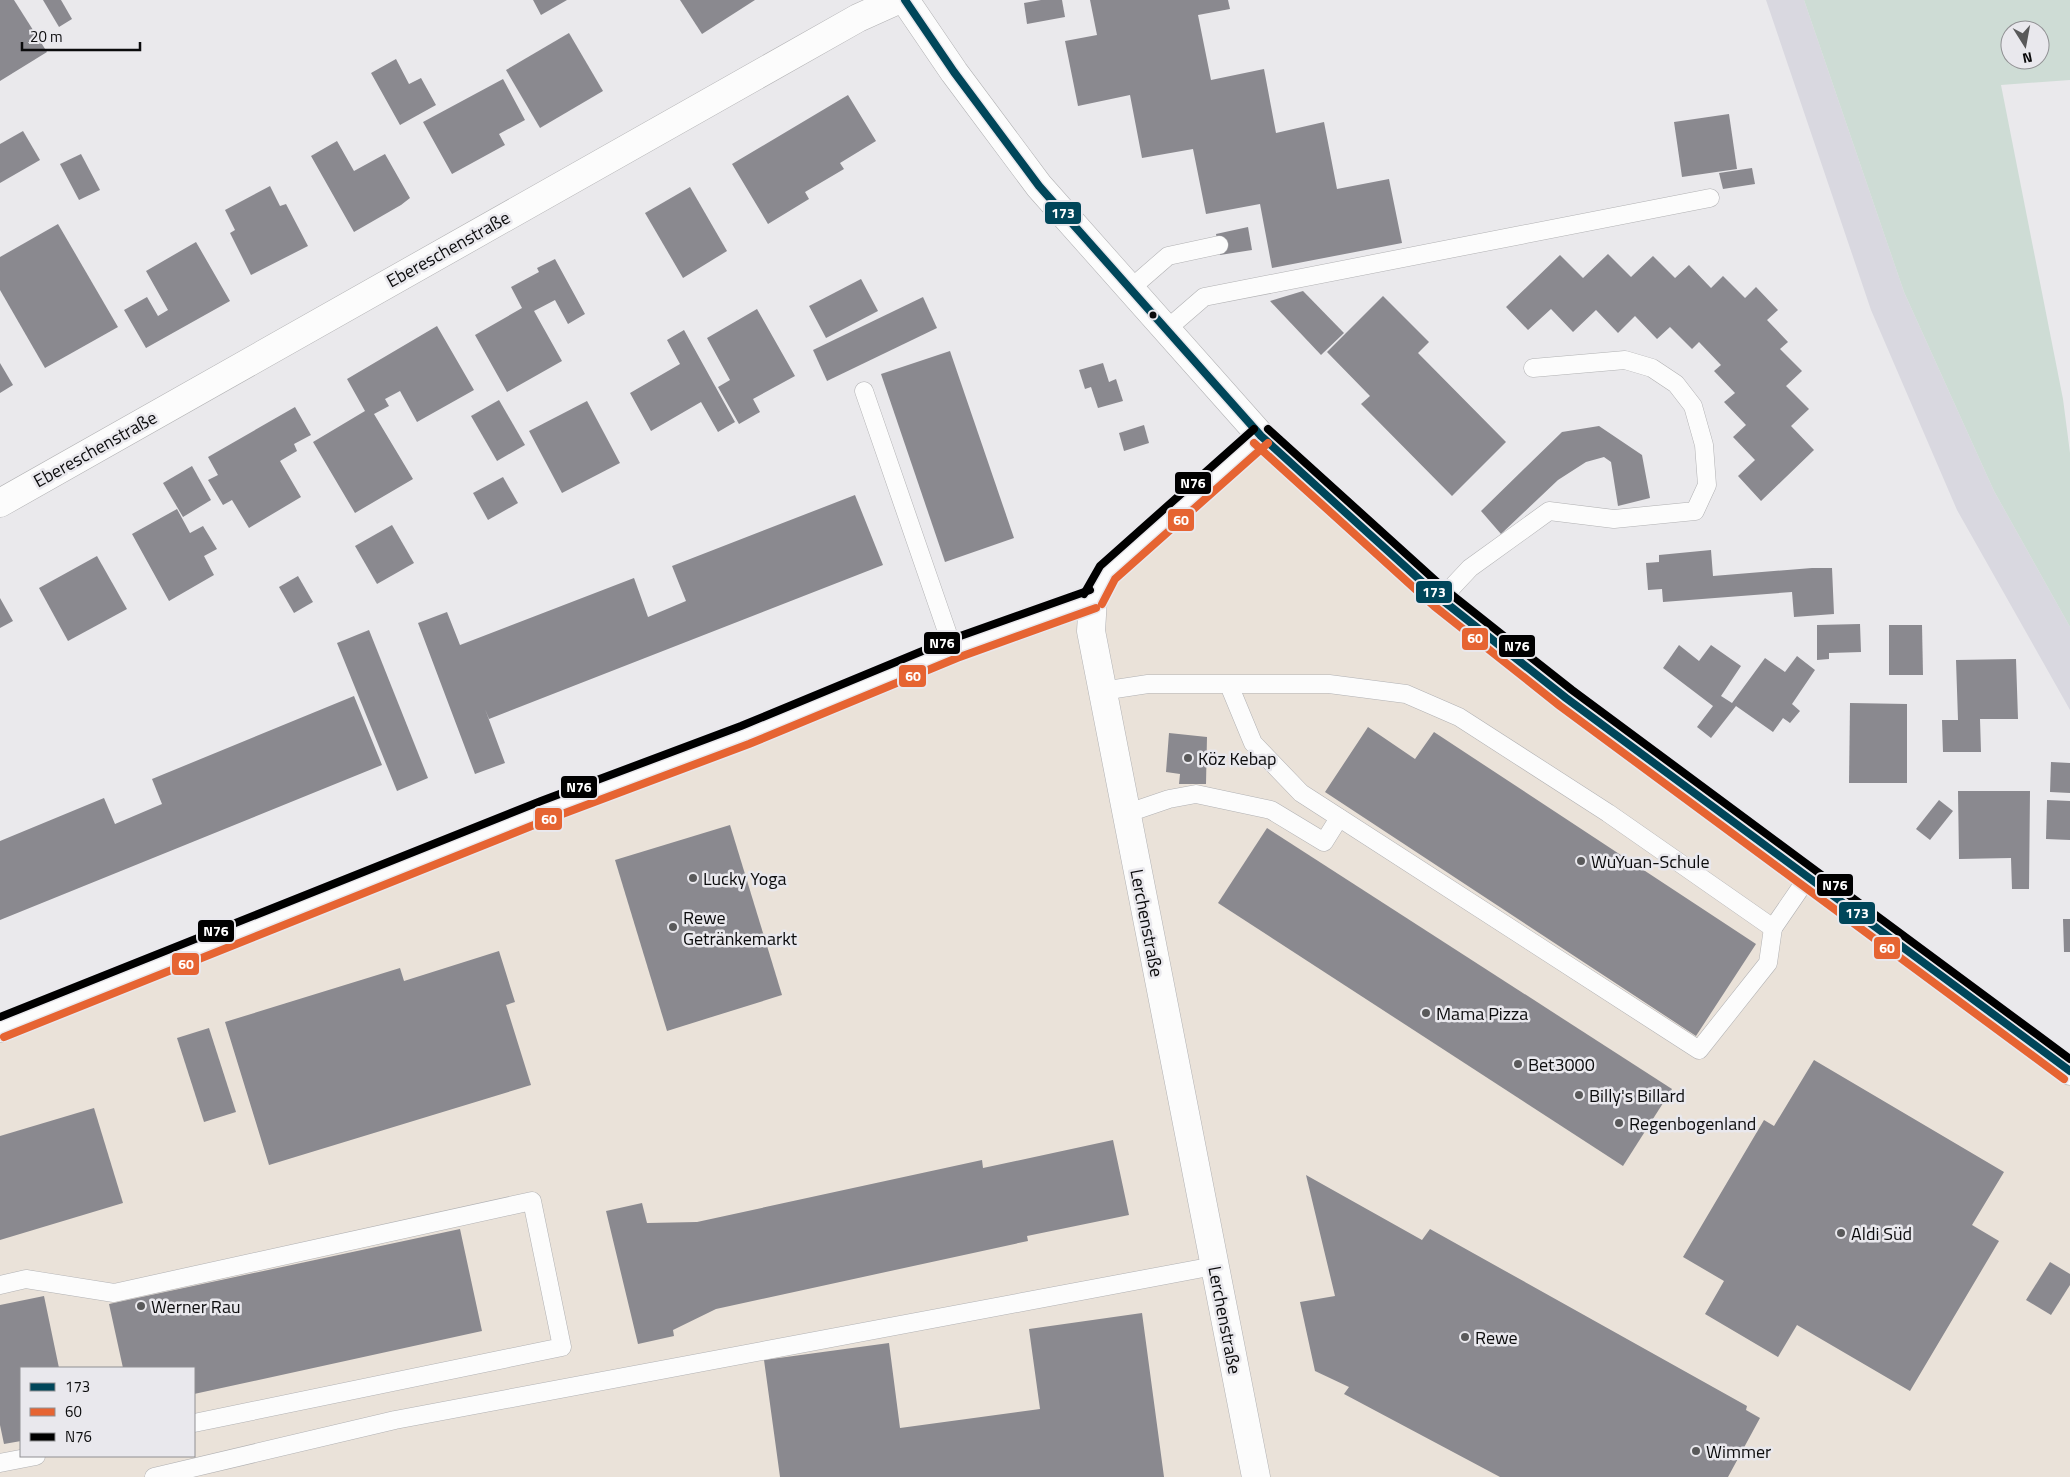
<svg xmlns="http://www.w3.org/2000/svg" width="2070" height="1477" font-family="'Titillium Web',sans-serif">
	<rect width="100%" height="100%" fill="#eae9ec"/>
	<path fill="#eae2d9" fill-rule="evenodd" d="M1267,436L1525,677L2070,1079V1477H0V1026L1076,606ZM21,1368H194V1456H21Z"/>
	<path fill="#d9d8e0" d="M1766,0H1804L1904,292L1994,491L2070,627V710L1957,510L1871,310Z"/>
	<path fill="#cedcd5" fill-rule="evenodd" d="M1804,0H2070V80L2001,85L2063,399L2070,453V627L1994,491L1904,292ZM2010,30H2040V60H2010Z"/>
	<g fill="#8a898f">
		<path d="M0,0H14L47,52L0,81Z"/>
		<path d="M43,0H61L72,19L59,27Z"/>
		<path d="M533,0H567L541,15Z"/>
		<path d="M680,0H755L702,34Z"/>
		<path d="M1041,0H1062L1065,17L1027,24L1024,3Z"/>
		<path d="M1090,0H1228L1230,9L1198,15L1211,80L1264,69L1276,133L1324,122L1337,189L1389,179L1402,243L1272,268L1260,204L1206,214L1193,149L1142,158L1130,95L1078,106L1065,41L1097,35Z"/>
		<path d="M569,33L603,91L540,128L506,70Z"/>
		<path d="M396,59L409,84L421,78L436,105L400,125L371,73Z"/>
		<path d="M503,79L525,120L499,134L505,145L452,174L423,122Z"/>
		<path d="M848,95L876,141L840,163L844,169L805,192L809,199L768,224L732,164Z"/>
		<path d="M1729,114L1737,169L1682,177L1674,122Z"/>
		<path d="M23,131L40,160L0,183V144Z"/>
		<path d="M337,141L354,171L385,154L410,198L401,205L354,232L311,156Z"/>
		<path d="M81,154L100,190L79,200L60,164Z"/>
		<path d="M1752,168L1755,184L1723,189L1719,173Z"/>
		<path d="M270,186L280,206L286,204L308,246L251,275L230,233L235,230L225,210Z"/>
		<path d="M690,187L727,251L683,278L645,213Z"/>
		<path d="M58,224L118,327L45,368L0,290V257Z"/>
		<path d="M1248,227L1252,250L1220,255L1216,234Z"/>
		<path d="M196,242L230,301L146,348L124,310L147,297L158,316L168,310L146,271Z"/>
		<path d="M1608,254L1631,277L1653,256L1675,278L1689,265L1711,288L1723,276L1745,298L1756,287L1778,310L1767,320L1788,342L1780,349L1802,371L1786,386L1809,409L1791,426L1814,450L1761,501L1738,476L1755,460L1733,437L1746,425L1724,402L1735,393L1714,371L1721,365L1699,342L1692,349L1670,327L1657,339L1635,316L1618,333L1596,310L1573,332L1551,309L1528,330L1506,307L1560,255L1583,278Z"/>
		<path d="M555,259L585,314L568,324L555,300L534,311L562,361L507,392L475,335L522,308L511,287L539,272L537,268Z"/>
		<path d="M861,279L878,311L826,338L809,306Z"/>
		<path d="M1303,291L1344,333L1321,355L1270,301Z"/>
		<path d="M1383,296L1429,342L1418,353L1506,442L1452,496L1361,404L1370,396L1327,352Z"/>
		<path d="M923,297L937,328L827,381L813,350Z"/>
		<path d="M757,309L795,376L753,399L760,412L739,424L718,387L730,380L707,338Z"/>
		<path d="M437,326L474,390L417,422L400,391L385,399L389,406L374,414L413,479L355,513L313,442L365,411L347,379Z"/>
		<path d="M684,330L735,422L718,432L701,402L651,431L630,393L680,364L667,340Z"/>
		<path d="M950,351L1014,538L945,562L881,374Z"/>
		<path d="M0,363L13,385L0,393Z"/>
		<path d="M1103,363L1109,382L1116,379L1123,401L1098,408L1091,387L1085,389L1079,370Z"/>
		<path d="M499,400L525,445L497,461L471,416Z"/>
		<path d="M587,401L620,463L562,493L529,431Z"/>
		<path d="M295,407L311,435L294,444L297,451L280,461L301,497L249,528L232,500L223,505L208,480L218,475L208,457Z"/>
		<path d="M1144,425L1149,443L1124,451L1119,433Z"/>
		<path d="M1599,426L1642,455L1650,498L1618,506L1611,462L1604,457L1586,462L1558,480L1501,534L1481,511L1562,432Z"/>
		<path d="M192,466L211,500L183,517L163,483Z"/>
		<path d="M503,477L518,503L488,520L473,493Z"/>
		<path d="M855,495L883,565L489,719L485,709L505,763L475,774L418,623L447,612L460,645L634,578L648,617L686,601L672,566Z"/>
		<path d="M177,509L190,533L203,526L217,549L204,556L214,575L169,601L132,534Z"/>
		<path d="M392,525L414,563L377,584L355,546Z"/>
		<path d="M1711,550L1713,576L1812,568H1832L1834,614L1794,617L1792,592L1663,602L1662,589L1648,590L1646,563L1659,562V555Z"/>
		<path d="M97,556L127,609L68,641L39,588Z"/>
		<path d="M298,576L313,602L294,613L279,587Z"/>
		<path d="M0,598L13,621L0,628Z"/>
		<path d="M1860,624L1861,652L1829,653V659L1817,660V625Z"/>
		<path d="M1889,625H1922L1923,675H1889Z"/>
		<path d="M369,630L428,778L397,791L337,643Z"/>
		<path d="M1679,645L1699,661L1711,645L1741,666L1721,696L1732,703L1765,658L1785,672L1797,656L1815,670L1792,704L1800,711L1790,723L1783,718L1773,732L1736,706L1711,738L1697,727L1713,706L1663,668Z"/>
		<path d="M2016,659L2018,719H1980L1981,752H1943L1942,720H1958L1956,660Z"/>
		<path d="M354,696L382,765L0,920V841L104,798L115,824L162,804L152,779Z"/>
		<path d="M1850,703L1907,704V783H1849Z"/>
		<path d="M1368,727L1415,759L1434,732L1756,944L1696,1036L1325,792Z"/>
		<path d="M1169,733L1207,737L1206,784H1179L1180,774L1166,772Z"/>
		<path d="M2051,762L2070,763V793L2050,792Z"/>
		<path d="M1958,791H2030L2029,889H2012L2011,858L1959,859Z"/>
		<path d="M1939,800L1953,811L1930,840L1916,829Z"/>
		<path d="M2047,800L2070,801V840L2046,839Z"/>
		<path d="M730,825L782,995L667,1031L615,860Z"/>
		<path d="M1267,828L1672,1089L1623,1166L1218,903Z"/>
		<path d="M2063,919H2070V952H2064Z"/>
		<path d="M499,951L515,1002L506,1005L531,1085L269,1165L225,1022L400,968L404,981Z"/>
		<path d="M209,1028L236,1112L204,1122L177,1038Z"/>
		<path d="M1814,1060L2004,1172L1972,1225L1999,1241L1910,1391L1797,1325L1778,1357L1705,1314L1724,1281L1683,1257L1764,1120L1774,1126Z"/>
		<path d="M94,1108L123,1203L0,1240V1136Z"/>
		<path d="M1113,1140L1129,1215L1027,1236L1028,1241L716,1309L673,1330L674,1336L638,1344L606,1211L642,1203L647,1223L697,1222L982,1160L983,1168Z"/>
		<path d="M1306,1175L1422,1240L1430,1229L1747,1406L1746,1410L1760,1418L1728,1477H1500L1344,1394L1349,1387L1315,1371L1300,1302L1335,1296Z"/>
		<path d="M460,1229L482,1331L194,1394V1368H123L109,1304Z"/>
		<path d="M2050,1262L2070,1274V1285L2051,1315L2026,1300Z"/>
		<path d="M44,1296L59,1368H21V1441L4,1444L0,1425V1305Z"/>
		<path d="M1142,1313L1164,1477H780L764,1360L889,1343L900,1428L1040,1409L1029,1329Z"/>
	</g>
	<g fill="none" stroke-linecap="round" stroke-linejoin="round">
		<defs>
			<g id="lane">
				<path d="M1130,289L1168,256L1219,245"/>
				<path d="M1167,329L1204,297L1710,198"/>
				<path d="M864,391L953,649"/>
				<path d="M1441,599L1470,568L1549,511L1614,519L1695,511L1707,485L1704,445L1693,406L1676,384L1652,368L1625,360L1533,368"/>
				<path d="M1229,685L1253,743L1301,793L1699,1050L1768,963L1773,928"/>
				<path d="M1102,691L1148,684H1329L1406,694L1459,717L1608,813L1773,928L1808,877"/>
				<path d="M1125,814L1169,799L1196,794L1271,810L1324,842L1339,818"/>
				<path d="M0,1285L26,1279L114,1293L532,1201L562,1347L194,1423"/>
				<path d="M0,1463L36,1456"/>
				<path d="M154,1477L395,1420L1214,1266"/>
			</g>
			<g id="street">
				<path d="M0,503L858,18L898,0"/>
				<path d="M0,1028L545,810L745,735L953,649L1093,599"/>
				<path d="M1256,1477L1091,631L1093,599L1107,573L1261,436"/>
			</g>
			<path id="secondary" d="M905,0L954,72L1039,186L1261,436L1441,599L1566,698L2070,1071"/>
		</defs>
		<use href="#lane" stroke="#b1b1b3" stroke-width="19"/>
		<use href="#street" stroke="#b1b1b3" stroke-width="29"/>
		<use href="#secondary" stroke="#b1b1b3" stroke-width="29"/>
		<use href="#lane" stroke="#fcfcfc" stroke-width="18"/>
		<use href="#street" stroke="#fcfcfc" stroke-width="28"/>
		<use href="#secondary" stroke="#fcfcfc" stroke-width="28"/>
		<defs>
			<path id="bus-1" d="M905,0L954,72L1039,186L1261,436L1441,599L1566,698L2070,1071"/>
			<g id="bus-2">
				<path d="M1254,443L1434,606L1560,706L2064,1079"/>
				<path d="M1102,604L1115,579L1268,443"/>
				<path d="M4,1037L549,819L749,744L957,658L1096,608"/>
			</g>
			<g id="bus-3">
				<path d="M1268,429L1447,591L1572,690L2070,1059"/>
				<path d="M1084,594L1100,566L1254,429"/>
				<path d="M0,1017L541,801L741,726L949,640L1090,590"/>
			</g>
		</defs>
		<use href="#bus-1" stroke="#e9e8ed" stroke-width="11"/>
		<use href="#bus-2" stroke="#e9e8ed" stroke-width="11"/>
		<use href="#bus-3" stroke="#e9e8ed" stroke-width="11"/>
		<use href="#bus-1" stroke="#00465a" stroke-width="8"/>
		<use href="#bus-2" stroke="#e66432" stroke-width="8"/>
		<use href="#bus-3" stroke="#000" stroke-width="8"/>
	</g>
	<circle fill="#0b0b0c" stroke="#e9e8ed" stroke-width="2" cx="1153" cy="315" r="4.5"/>
	<g fill="#59595a" stroke="#e9e8ed" stroke-width="2">
		<circle cx="1188" cy="758" r="5"/>
		<circle cx="1581" cy="861" r="5"/>
		<circle cx="693" cy="878" r="5"/>
		<circle cx="673" cy="927" r="5"/>
		<circle cx="1426" cy="1013" r="5"/>
		<circle cx="1518" cy="1064" r="5"/>
		<circle cx="1579" cy="1095" r="5"/>
		<circle cx="1619" cy="1123" r="5"/>
		<circle cx="1841" cy="1233" r="5"/>
		<circle cx="141" cy="1306" r="5"/>
		<circle cx="1465" cy="1337" r="5"/>
		<circle cx="1696" cy="1451" r="5"/>
	</g>
	<g text-anchor="middle" dominant-baseline="central" stroke-width="5" stroke-linejoin="round" paint-order="stroke">
		<g font-size="18" fill="#0b0b0c" stroke="#e9e8ed">
			<text transform="translate(448 249) rotate(-29)">Ebereschenstraße</text>
			<text transform="translate(95 449) rotate(-29)">Ebereschenstraße</text>
			<text transform="translate(1147 923) rotate(79)">Lerchenstraße</text>
			<text transform="translate(1225 1320) rotate(79)">Lerchenstraße</text>
		</g>
		<g font-size="18" fill="#0b0b0c" stroke="#e9e8ed" text-anchor="start">
			<text x="1198" y="758">Köz Kebap</text>
			<text x="1591" y="861">WuYuan-Schule</text>
			<text x="703" y="878">Lucky Yoga</text>
			<text x="683" y="917">Rewe<tspan x="683" dy="21">Getränkemarkt</tspan></text>
			<text x="1436" y="1013">Mama Pizza</text>
			<text x="1528" y="1064">Bet3000</text>
			<text x="1589" y="1095">Billy's Billard</text>
			<text x="1629" y="1123">Regenbogenland</text>
			<text x="1851" y="1233">Aldi Süd</text>
			<text x="151" y="1306">Werner Rau</text>
			<text x="1475" y="1337">Rewe</text>
			<text x="1706" y="1451">Wimmer</text>
		</g>
	</g>
	<g stroke="#e9e8ed" stroke-width="2">
		<rect x="1044" y="201" width="38" height="24" rx="5" fill="#00465a"/>
		<rect x="1174" y="471" width="38" height="24" rx="5" fill="#000"/>
		<rect x="1167" y="508" width="28" height="24" rx="5" fill="#e66432"/>
		<rect x="1415" y="580" width="38" height="24" rx="5" fill="#00465a"/>
		<rect x="1461" y="627" width="28" height="24" rx="5" fill="#e66432"/>
		<rect x="923" y="631" width="38" height="24" rx="5" fill="#000"/>
		<rect x="1498" y="634" width="38" height="24" rx="5" fill="#000"/>
		<rect x="898" y="664" width="29" height="24" rx="5" fill="#e66432"/>
		<rect x="560" y="775" width="38" height="24" rx="5" fill="#000"/>
		<rect x="534" y="807" width="29" height="24" rx="5" fill="#e66432"/>
		<rect x="1816" y="873" width="38" height="24" rx="5" fill="#000"/>
		<rect x="1838" y="901" width="38" height="24" rx="5" fill="#00465a"/>
		<rect x="197" y="919" width="38" height="24" rx="5" fill="#000"/>
		<rect x="1873" y="936" width="28" height="24" rx="5" fill="#e66432"/>
		<rect x="171" y="952" width="29" height="24" rx="5" fill="#e66432"/>
	</g>
	<g font-size="14" text-anchor="middle" font-weight="bold" fill="#fff">
		<text x="1063" y="218">173</text>
		<text x="1193" y="488">N76</text>
		<text x="1181" y="525">60</text>
		<text x="1434" y="597">173</text>
		<text x="1475" y="643">60</text>
		<text x="942" y="648">N76</text>
		<text x="1517" y="651">N76</text>
		<text x="913" y="681">60</text>
		<text x="579" y="792">N76</text>
		<text x="549" y="824">60</text>
		<text x="1835" y="890">N76</text>
		<text x="1857" y="918">173</text>
		<text x="216" y="936">N76</text>
		<text x="1887" y="953">60</text>
		<text x="186" y="969">60</text>
	</g>
	<rect x="20" y="1367" width="175" height="90" fill="#e9e8ed" stroke="#909093"/>
	<rect x="30" y="1383" width="25" height="8" fill="#00465a" stroke="#909093"/>
	<text x="65" y="1392" font-size="15" fill="#0b0b0c">173</text>
	<rect x="30" y="1408" width="25" height="8" fill="#e66432" stroke="#909093"/>
	<text x="65" y="1417" font-size="15" fill="#0b0b0c">60</text>
	<rect x="30" y="1433" width="25" height="8" fill="#000000" stroke="#909093"/>
	<text x="65" y="1442" font-size="15" fill="#0b0b0c">N76</text>
	<g transform="translate(2025 45) rotate(169)"><circle r="24" fill="#e9e8ed" stroke="#909093"/>
	<path d="M0-4L9 19L0 12L-9 19Z" fill="#59595a"/>
	<text y="-8" font-size="14" font-weight="bold" text-anchor="middle" fill="#0b0b0c">N</text>
	</g>
	<path d="M22 42v8h118v-8" fill="none" stroke="#0b0b0c" stroke-width="2.5"/>
	<text x="30" y="42" font-size="15" fill="#0b0b0c" stroke="#e9e8ed" stroke-width="4" paint-order="stroke">20 m</text>
</svg>
